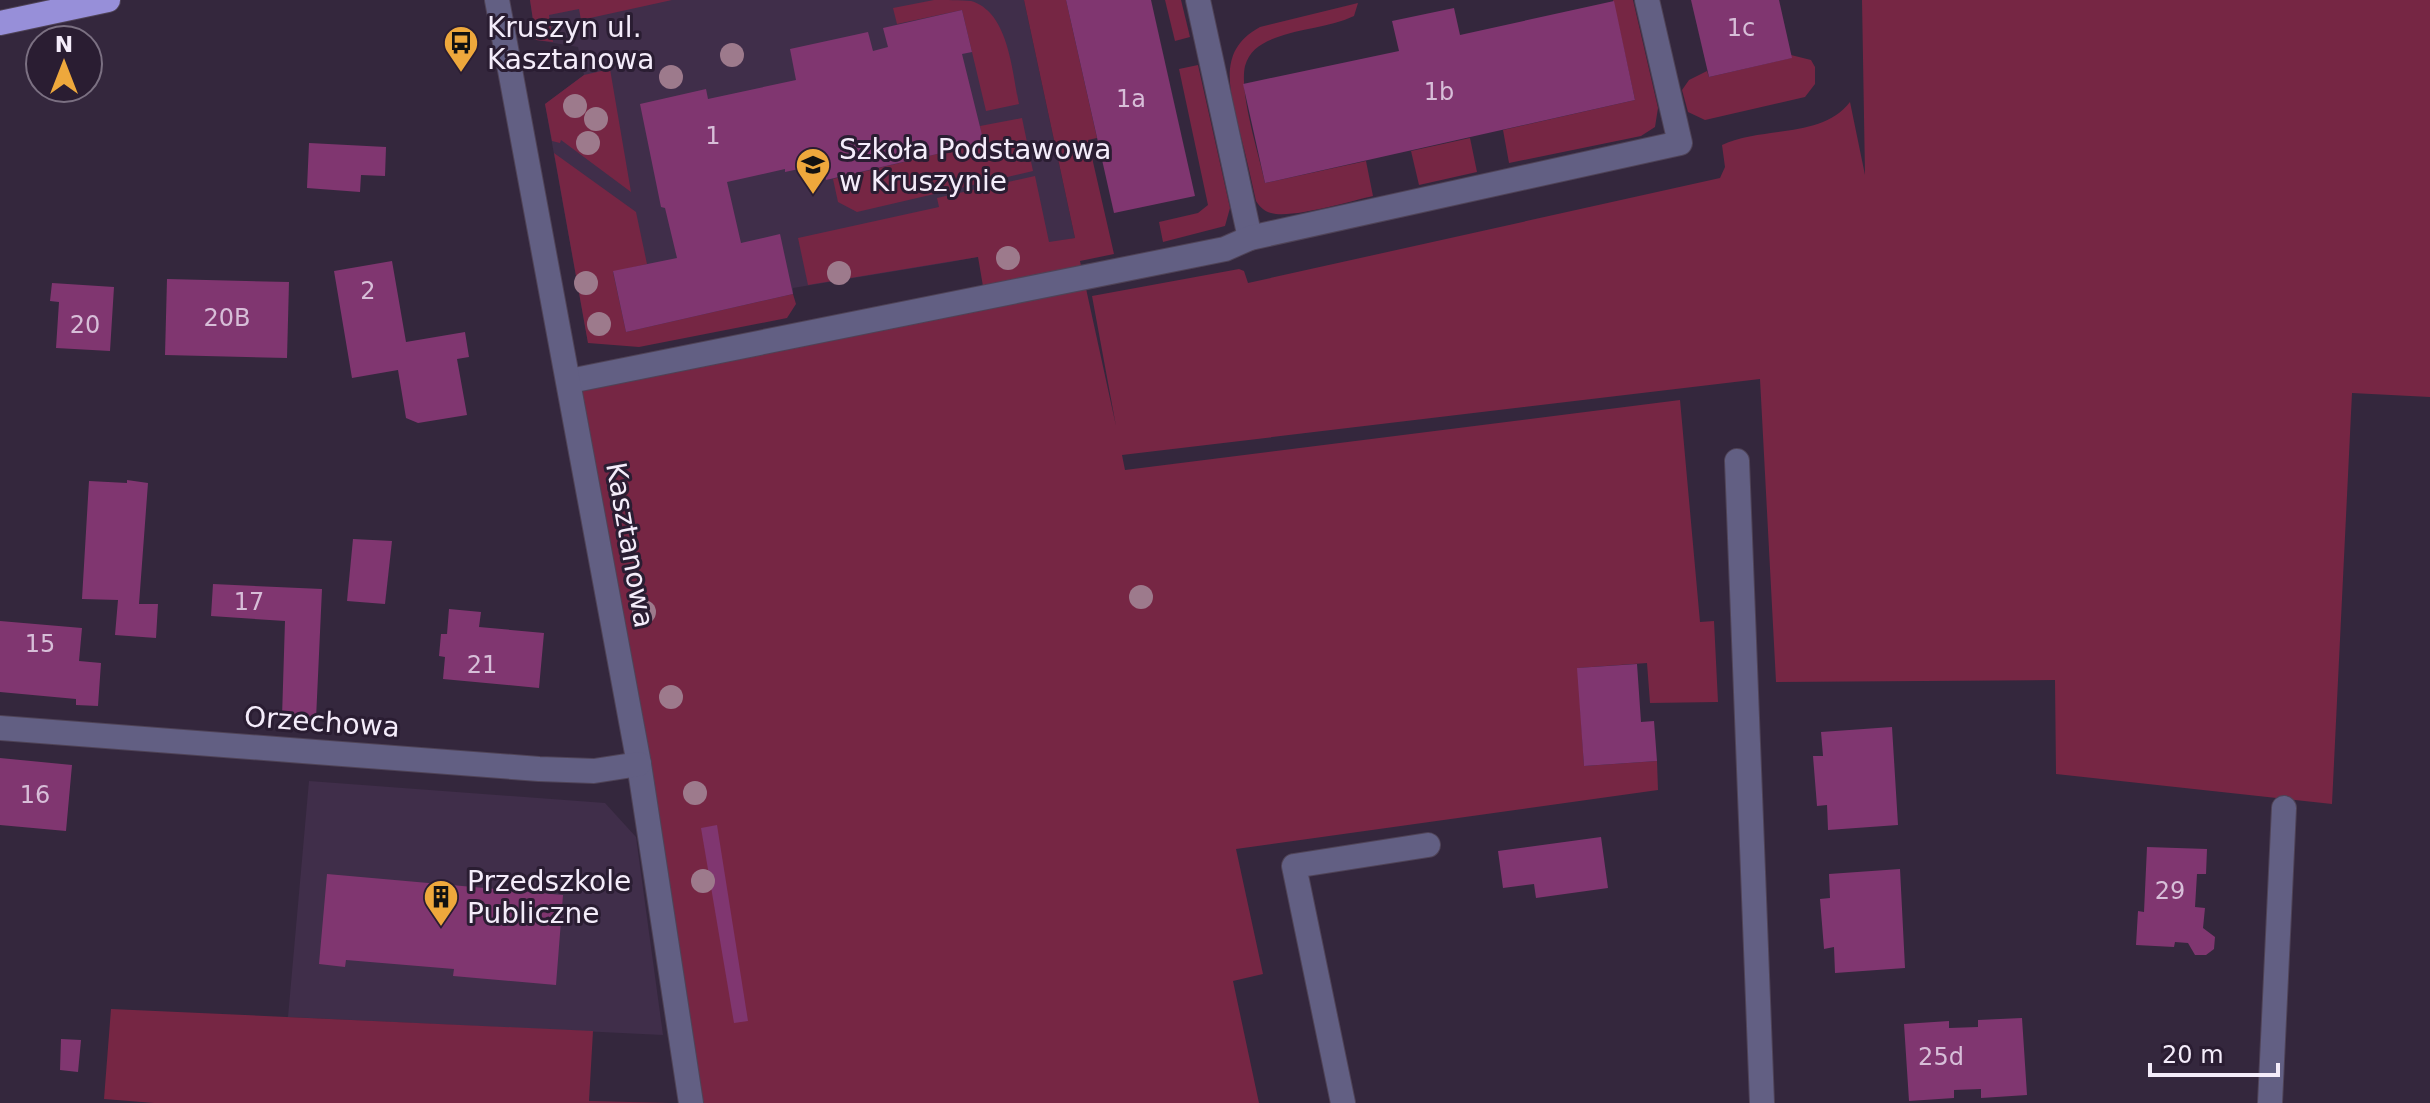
<svg xmlns="http://www.w3.org/2000/svg" width="2430" height="1103" font-family="'DejaVu Sans',sans-serif">
	<rect width="100%" height="100%" fill="#34273d"/>
	<g fill="#402e4a">
		<path d="M530,0H1024L1075,238L951,262L793,288V294L588,343L545,104L584,75L578,47L536,40Z"/>
		<path d="M309,781L605,803L636,837L663,1035L288,1017Z"/>
	</g>
	<g fill="#762644">
		<path d="M530,0H672L581,20L579,9L549,15L553,42L536,40Z"/>
		<path d="M934,0C945,0 961,0 971,1C1009,12 1012,72 1019,104L986,111L962,10L897,24L893,8Z"/>
		<path d="M1024,0H1066L1097,138L1088,140L1114,254L1080,261L1116,426L1092,296L1239,269L1244,271L1248,283L1720,178L1725,167L1722,145C1761,126 1822,139 1850,102L1865,175L1862,0H2430V397L2352,393L2332,804L2056,774L2055,680L1776,682L1760,379L1122,455L1125,470L1680,400L1700,622L1714,621L1718,702L1650,703L1647,663L1578,668L1584,766L1657,761L1658,790L1236,849L1263,974L1233,981L1259,1103H691L570,381L985,298L978,257L808,285L798,238L939,207L937,198L1035,176L1049,242L1075,238Z"/>
		<path d="M1165,0H1181L1190,37L1175,41Z"/>
		<path d="M1613,0H1633L1658,108L1655,127L1641,136L1509,163L1503,130L1635,100Z"/>
		<path d="M1358,3L1354,16C1329,28 1300,28 1275,38C1261,43 1249,51 1245,66C1239,93 1259,154 1265,183L1366,161L1373,196C1350,201 1292,219 1271,213C1264,211 1260,207 1256,201C1251,178 1246,156 1240,133C1231,93 1215,51 1260,27Z"/>
		<path d="M1791,55L1811,60L1815,67V84L1805,97L1705,120L1688,112L1682,90L1689,80L1707,71L1709,77L1791,58Z"/>
		<path d="M1198,65L1230,208L1225,226L1163,242L1159,222L1198,213L1208,205L1179,69Z"/>
		<path d="M610,69L631,192L561,140L560,143L552,141L545,104L584,75Z"/>
		<path d="M1022,118L1033,171L857,212L838,202L833,179L983,143L980,126Z"/>
		<path d="M1470,138L1477,172L1419,185L1411,151Z"/>
		<path d="M554,153L636,212L647,264L613,272L626,332L793,294L796,304L787,318L639,347L588,343Z"/>
		<path d="M111,1009L593,1031L589,1101L672,1103H154L104,1099Z"/>
	</g>
	<g fill="#803670">
		<path d="M1066,0H1151L1195,196L1114,213Z"/>
		<path d="M1691,0H1779L1792,58L1709,77Z"/>
		<path d="M1614,1L1635,100L1265,183L1243,84L1399,51L1392,21L1454,8L1460,35Z"/>
		<path d="M962,10L972,52L962,54L984,143L826,180L822,164L785,172V169L727,182L741,243L780,234L793,294L626,332L613,271L677,258L665,208L661,207L640,104L706,89L708,99L796,80L790,49L868,32L873,51L888,47L883,28Z"/>
		<path d="M309,143L386,147L385,176L361,175L360,192L307,188Z"/>
		<path d="M392,261L406,342L465,332L469,357L457,359L467,415L418,423L406,418L398,370L352,378L334,271Z"/>
		<path d="M167,279L289,282L287,358L165,355Z"/>
		<path d="M52,283L114,287L110,351L56,348L59,302L50,301Z"/>
		<path d="M127,480L148,483L139,604H158L156,638L115,635L118,600L82,599L89,481L127,483Z"/>
		<path d="M353,539L392,541L385,604L347,601Z"/>
		<path d="M213,584L322,589L316,719L282,717L285,621L211,616Z"/>
		<path d="M449,609L481,612L479,627L544,633L539,688L443,679L445,657L439,656L441,634H447Z"/>
		<path d="M0,621L82,628L79,661L101,663L98,706L76,705V699L0,692Z"/>
		<path d="M1637,664L1641,722L1654,721L1657,761L1584,766L1577,668Z"/>
		<path d="M1892,727L1898,825L1828,830L1827,805L1817,806L1813,756H1823L1821,732Z"/>
		<path d="M0,758L72,765L66,831L0,825Z"/>
		<path d="M717,825L748,1021L734,1023L701,828Z"/>
		<path d="M1601,837L1608,888L1536,898L1534,884L1503,888L1498,851Z"/>
		<path d="M2147,847L2207,849L2206,874H2197L2195,907L2205,908L2203,928L2215,937L2214,949L2206,955H2195L2188,943L2175,942L2174,947L2136,945L2138,911L2144,912Z"/>
		<path d="M1900,869L1905,968L1835,973L1834,947L1824,949L1820,899L1830,898L1829,874Z"/>
		<path d="M327,874L563,895L556,985L453,976L454,969L346,960L345,967L319,964Z"/>
		<path d="M2022,1018L2027,1095L1981,1098V1089L1954,1090V1098L1909,1101L1904,1024L1949,1021V1028L1978,1027V1020Z"/>
		<path d="M61,1039L81,1040L78,1072L60,1070Z"/>
	</g>
	<g fill="none" stroke-linecap="round" stroke-linejoin="round">
		<defs>
			<g id="lane">
				<path d="M1198,0L1250,238"/>
				<path d="M570,381L1225,249L1250,238L1680,143L1647,0"/>
				<path d="M1343,1103L1294,866L1428,845"/>
				<path d="M2270,1103L2284,808"/>
			</g>
			<g id="street">
				<path d="M497,0L639,764L691,1103"/>
				<path d="M1737,461L1762,1103"/>
				<path d="M0,728L539,769L594,771L639,764"/>
			</g>
			<path id="primary" d="M0,23L108,0"/>
		</defs>
		<use href="#lane" stroke="#4f4357" stroke-width="26"/>
		<use href="#street" stroke="#4f4357" stroke-width="26"/>
		<use href="#primary" stroke="#4f4357" stroke-width="26"/>
		<use href="#lane" stroke="#625f83" stroke-width="24"/>
		<use href="#street" stroke="#625f83" stroke-width="24"/>
		<use href="#primary" stroke="#978fd9" stroke-width="24"/>
	</g>
	<g fill="#9d7a8c">
		<circle cx="732" cy="55" r="12"/>
		<circle cx="671" cy="77" r="12"/>
		<circle cx="575" cy="106" r="12"/>
		<circle cx="596" cy="119" r="12"/>
		<circle cx="588" cy="143" r="12"/>
		<circle cx="1008" cy="258" r="12"/>
		<circle cx="839" cy="273" r="12"/>
		<circle cx="586" cy="283" r="12"/>
		<circle cx="599" cy="324" r="12"/>
		<circle cx="1141" cy="597" r="12"/>
		<circle cx="644" cy="612" r="12"/>
		<circle cx="671" cy="697" r="12"/>
		<circle cx="695" cy="793" r="12"/>
		<circle cx="703" cy="881" r="12"/>
	</g>
	<defs>
		<symbol id="bus-pin" viewBox="-11 -11 22 30"><path d="M0 17L-7.5 6A9.5 9.5 0 1 1 7.5 6Z" fill="#eea83c" stroke="#2a1d32"/><path d="M-5-6H5V4H4V6H2V4H-2V6H-4V4H-5ZM-3.5-4V0h7V-4ZM-3.5 1.2v1.5H-2V1.2ZM2 1.2v1.5H3.5V1.2Z" fill="#111"/></symbol>
		<symbol id="school-pin" viewBox="-11 -11 22 30"><path d="M0 17L-7.5 6A9.5 9.5 0 1 1 7.5 6Z" fill="#eea83c" stroke="#2a1d32"/><path d="M0-5L7-2L0 1L-7-2ZM-4 1L0 2.5L4 1V4Q0 6-4 4Z" fill="#111"/></symbol>
		<symbol id="building-pin" viewBox="-11 -11 22 30"><path d="M0 17L-7.5 6A9.5 9.5 0 1 1 7.5 6Z" fill="#eea83c" stroke="#2a1d32"/><path d="M-4-6H4V6H1V3H-1V6H-4ZM-2.5-4.3h1.7v1.8h-1.7ZM.8-4.3h1.7v1.8H.8ZM-2.5-1h1.7V.8h-1.7ZM.8-1h1.7V.8H.8Z" fill="#111"/></symbol>
	</defs>
	<g fill-rule="evenodd">
		<use href="#bus-pin" x="441" y="23" width="40" height="54"/>
		<use href="#school-pin" x="793" y="145" width="40" height="54"/>
		<use href="#building-pin" x="421" y="877" width="40" height="54"/>
	</g>
	<g text-anchor="middle" dominant-baseline="central" stroke-width="6" stroke-linejoin="round" paint-order="stroke">
		<g font-size="24" fill="#d7bed8">
			<text x="1741" y="28">1c</text>
			<text x="1439" y="92">1b</text>
			<text x="1131" y="99">1a</text>
			<text x="713" y="136">1</text>
			<text x="368" y="291">2</text>
			<text x="227" y="318">20B</text>
			<text x="85" y="325">20</text>
			<text x="249" y="602">17</text>
			<text x="40" y="644">15</text>
			<text x="482" y="665">21</text>
			<text x="35" y="795">16</text>
			<text x="2170" y="891">29</text>
			<text x="1941" y="1057">25d</text>
		</g>
		<g font-size="28" fill="#f4ecfa" stroke="#2a1d32" text-anchor="start">
			<text x="487" y="27">Kruszyn ul.<tspan x="487" dy="32">Kasztanowa</tspan></text>
			<text x="839" y="149">Szkoła Podstawowa<tspan x="839" dy="32">w Kruszynie</tspan></text>
			<text x="467" y="881">Przedszkole<tspan x="467" dy="32">Publiczne</tspan></text>
		</g>
		<g font-size="28" fill="#f4ecfa" stroke="#2a1d32">
			<text transform="translate(630 545) rotate(80)">Kasztanowa</text>
			<text transform="translate(322 722) rotate(4)">Orzechowa</text>
		</g>
	</g>
	<g transform="translate(64 64)"><circle r="38" fill="#2a1d32" stroke="#7b7082" stroke-width="2"/>
	<path d="M0-6L14 30L0 20L-14 30Z" fill="#eea83c"/>
	<text y="-12" font-size="22" font-weight="bold" text-anchor="middle" fill="#f4ecfa">N</text>
	</g>
	<path d="M2150 1063v12h128v-12" fill="none" stroke="#f4ecfa" stroke-width="4"/>
	<text x="2162" y="1063" font-size="24" fill="#f4ecfa" stroke="#2a1d32" stroke-width="6" paint-order="stroke">20 m</text>
</svg>
